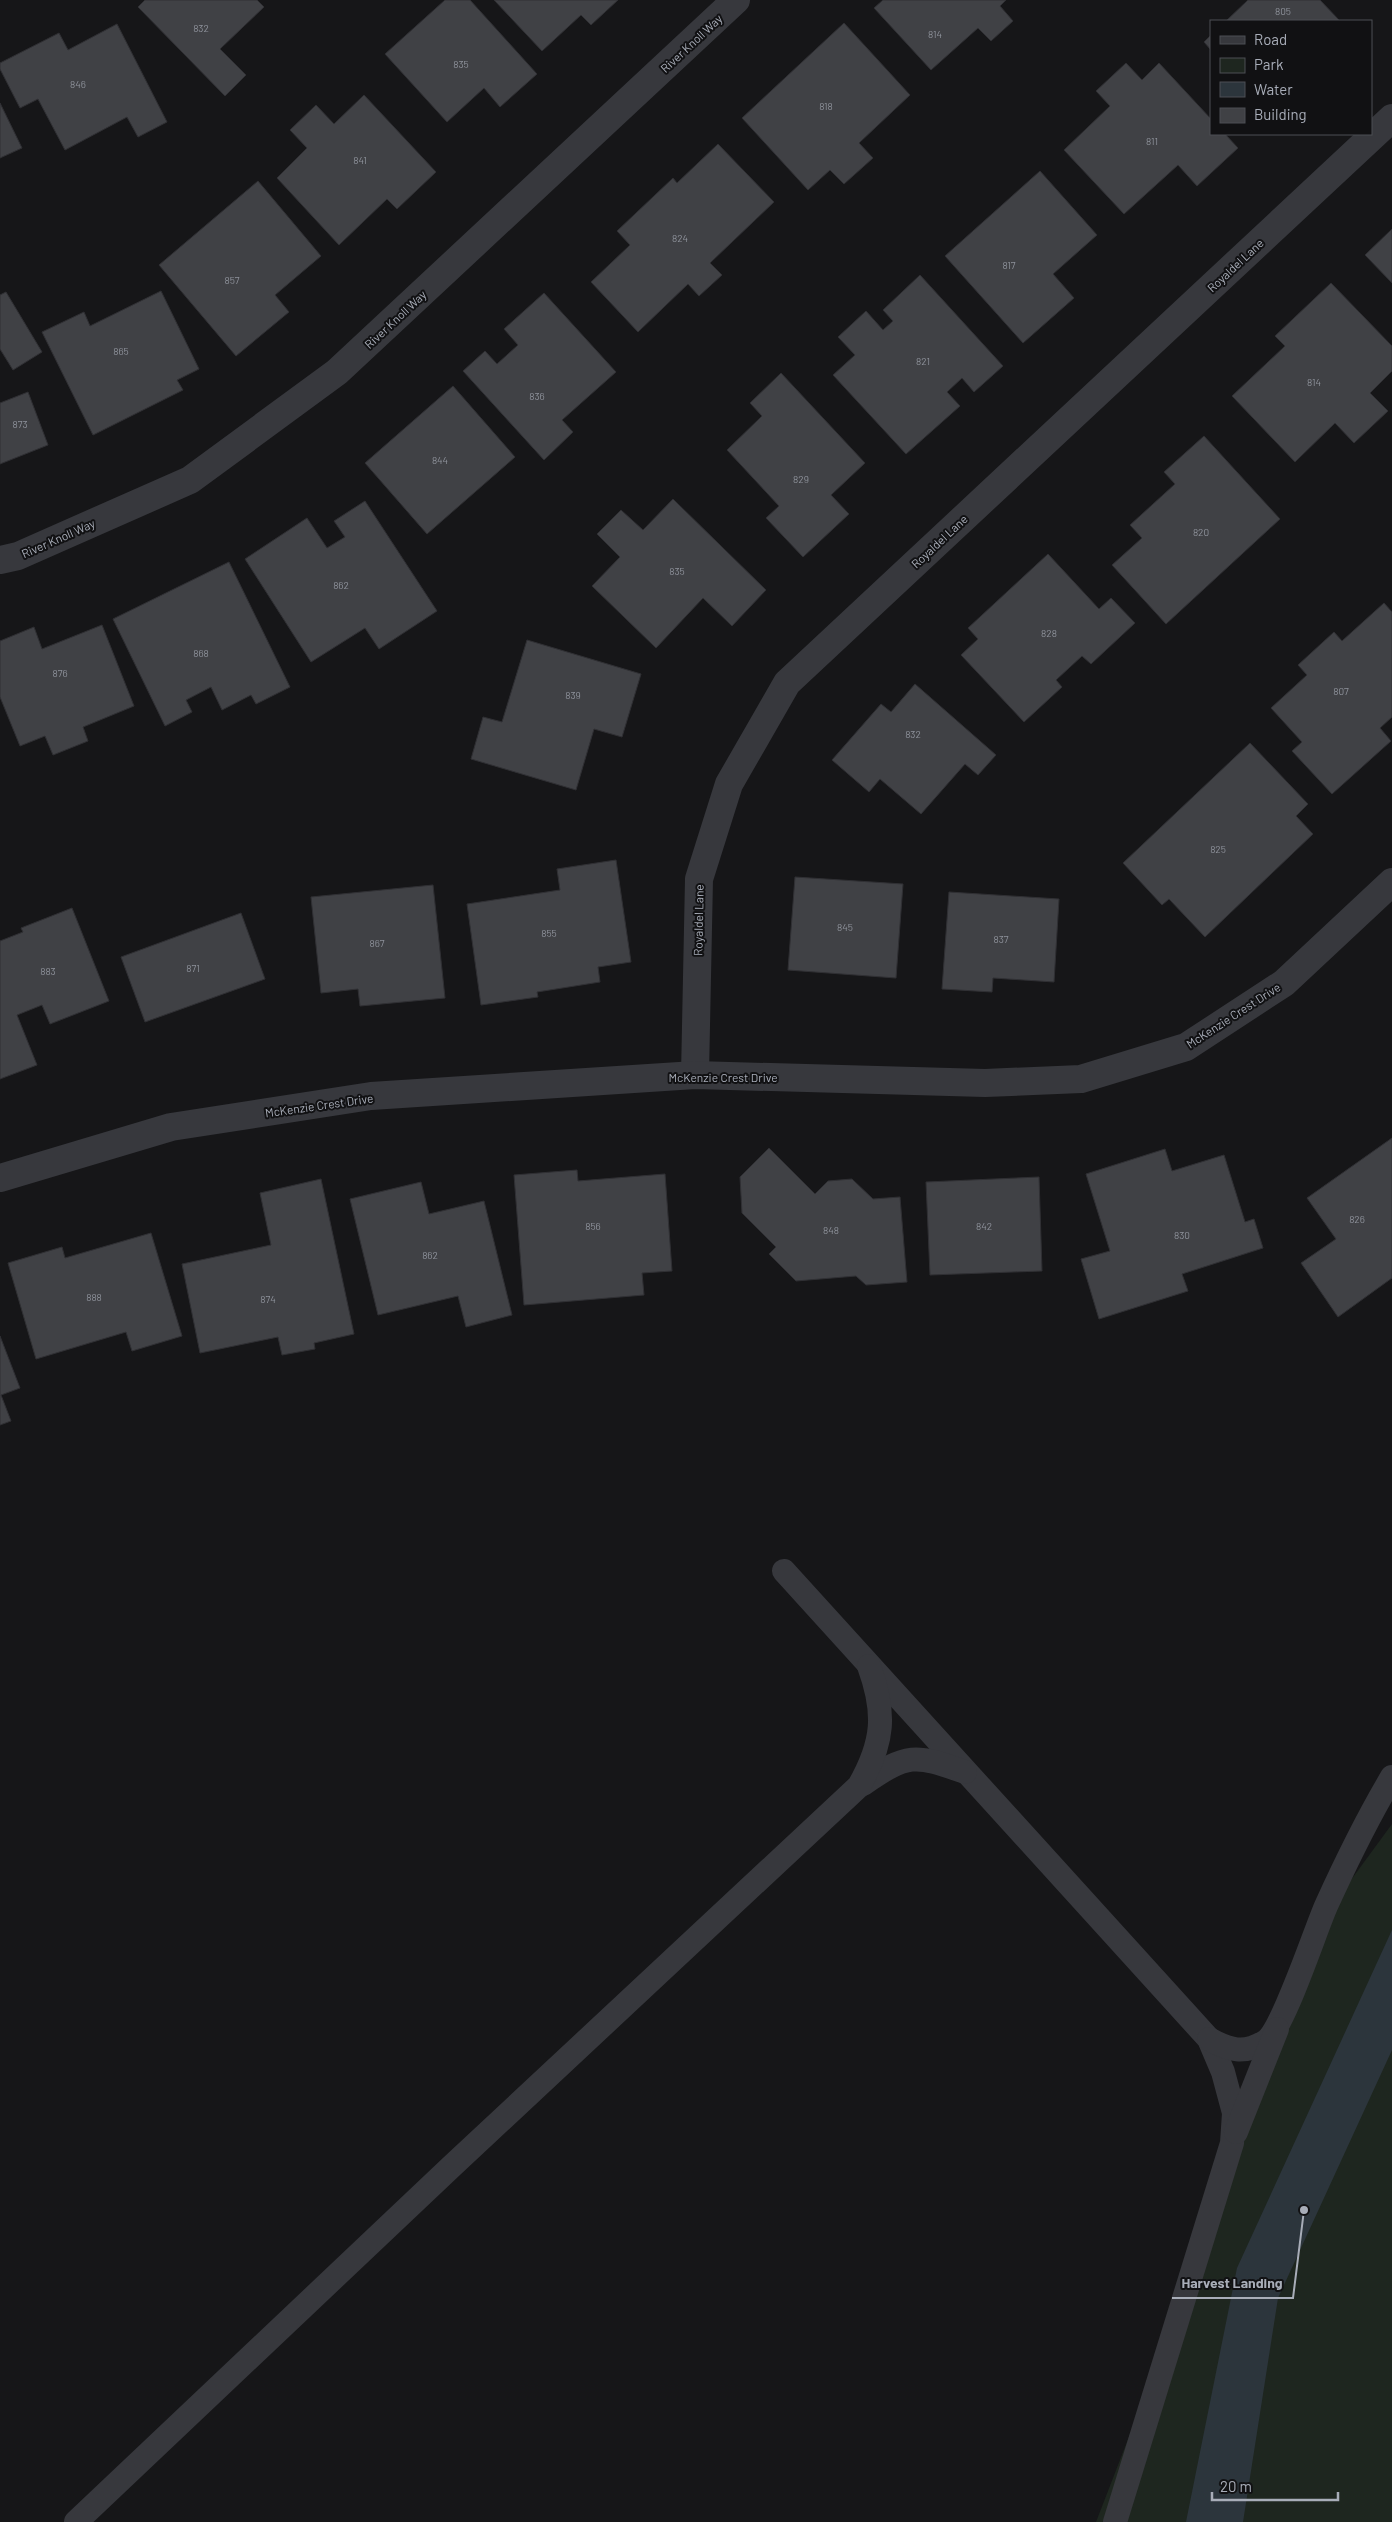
<svg xmlns="http://www.w3.org/2000/svg" width="1392" height="2522" font-family="Barlow,sans-serif">
	<rect width="100%" height="100%" fill="#161618"/>
	<path fill="#1e261f" d="M1392,1824V2522H1096L1337,1899Z"/>
	<path fill="#2c353c" d="M1392,1930V2050L1278,2298L1243,2522H1186L1237,2268Z"/>
	<g fill="#404145" stroke="#303034">
		<path d="M145,0H257L264,7L220,49L246,75L225,96L138,7Z"/>
		<path d="M445,0H470L537,74L500,107L484,88L447,122L385,54Z"/>
		<path d="M494,0H618L591,25L581,15L542,51Z"/>
		<path d="M883,0H1006L1000,6L1013,21L991,41L978,28L931,70L874,8Z"/>
		<path d="M1248,0H1320L1340,21H1226Z"/>
		<path d="M844,23L910,95L859,143L873,158L844,184L830,170L808,190L742,118Z"/>
		<path d="M117,24L167,122L138,137L127,117L65,150L38,99L20,108L0,69V63L59,33L68,50Z"/>
		<path d="M1211,35V50L1204,42Z"/>
		<path d="M1126,63L1142,80L1159,63L1211,119V134H1225L1238,148L1197,186L1178,165L1124,214L1064,150L1110,106L1096,91Z"/>
		<path d="M364,95L436,172L397,209L387,199L339,245L277,178L307,148L290,130L316,105L334,124Z"/>
		<path d="M0,103L22,148L0,158Z"/>
		<path d="M718,144L774,202L710,263L722,275L699,296L688,284L638,332L591,282L630,245L617,231L673,178L677,183Z"/>
		<path d="M1040,171L1097,235L1053,274L1074,298L1023,343L945,256Z"/>
		<path d="M258,181L321,256L275,295L289,312L236,356L159,265Z"/>
		<path d="M1392,229V283L1365,255Z"/>
		<path d="M920,275L1003,366L974,392L962,378L947,392L960,406L906,454L833,375L855,355L838,337L866,311L883,330L893,321L883,310Z"/>
		<path d="M1331,283L1392,346V371L1370,393L1388,411L1354,443L1335,423L1295,462L1232,396L1285,346L1275,336Z"/>
		<path d="M161,291L199,369L177,380L183,390L93,435L42,332L84,312L90,326Z"/>
		<path d="M6,292L42,352L13,370L0,349V295Z"/>
		<path d="M544,293L616,372L562,420L573,432L544,460L463,371L485,351L497,364L518,345L504,329Z"/>
		<path d="M781,373L865,463L831,495L849,514L803,557L766,518L779,506L727,450L762,416L750,403Z"/>
		<path d="M453,386L515,457L427,534L365,463Z"/>
		<path d="M28,392L48,445L0,464V403Z"/>
		<path d="M1204,436L1280,519L1166,624L1112,565L1142,538L1130,525L1175,484L1164,472Z"/>
		<path d="M673,499L766,590L732,626L703,598L656,648L592,586L620,557L597,534L621,510L643,530Z"/>
		<path d="M365,501L437,611L379,649L365,628L311,662L245,559L307,518L327,548L345,537L334,521Z"/>
		<path d="M1048,554L1099,609L1111,598L1135,623L1091,664L1082,656L1056,680L1062,687L1024,722L961,655L978,639L968,628Z"/>
		<path d="M229,562L290,687L256,704L251,695L222,710L211,687L186,700L192,712L165,726L113,619Z"/>
		<path d="M1384,603L1392,612V717L1380,728L1391,741L1332,794L1292,751L1302,742L1271,708L1307,675L1298,665L1334,632L1342,641Z"/>
		<path d="M102,625L134,706L83,727L88,741L53,755L45,736L20,746L0,697V641L34,627L42,649Z"/>
		<path d="M527,640L641,674L622,737L594,729L576,790L471,759L483,717L502,722Z"/>
		<path d="M915,684L996,755L978,775L965,764L921,814L880,779L869,792L832,760L881,704L891,712Z"/>
		<path d="M1250,743L1308,804L1296,816L1313,834L1205,937L1169,899L1162,905L1123,863Z"/>
		<path d="M616,860L631,962L598,967L600,982L537,992L538,997L481,1005L467,904L560,890L557,869Z"/>
		<path d="M795,877L903,884L896,978L788,970Z"/>
		<path d="M433,885L445,998L360,1006L358,989L321,993L311,897Z"/>
		<path d="M949,892L1059,899L1054,982L993,978L992,992L942,989Z"/>
		<path d="M72,908L109,1001L50,1024L42,1005L17,1015L37,1065L0,1079V941L23,932L21,928Z"/>
		<path d="M241,913L265,979L145,1022L121,957Z"/>
		<path d="M1392,1138V1278L1338,1317L1301,1263L1336,1239L1307,1198Z"/>
		<path d="M769,1148L815,1194L828,1181L852,1179L873,1199L900,1197L907,1282L866,1285L856,1276L796,1281L769,1254L776,1247L742,1213L740,1177Z"/>
		<path d="M1165,1149L1172,1171L1224,1155L1245,1222L1254,1219L1263,1248L1182,1274L1188,1291L1099,1319L1081,1259L1110,1251L1086,1174Z"/>
		<path d="M577,1170L578,1181L665,1174L672,1271L642,1273L644,1295L524,1305L514,1175Z"/>
		<path d="M1039,1177L1042,1271L930,1275L926,1182Z"/>
		<path d="M321,1179L354,1334L314,1343L315,1349L282,1355L278,1337L200,1353L182,1264L271,1245L260,1193Z"/>
		<path d="M421,1182L429,1214L484,1201L512,1315L466,1327L458,1296L378,1315L350,1199Z"/>
		<path d="M151,1233L182,1336L132,1351L126,1332L36,1359L8,1263L62,1247L65,1258Z"/>
		<path d="M0,1336L20,1388L1,1395L11,1421L0,1425Z"/>
	</g>
	<g fill="none" stroke-linecap="round" stroke-linejoin="round">
		<g stroke="#37383d" stroke-width="24">
			<path d="M784,1571L1209,2039L1223,2072L1234,2113L1232,2143L1115,2522"/>
			<path d="M863,1784C908,1753 914,1754 965,1772"/>
			<path d="M1209,2039C1229,2050 1244,2055 1266,2041C1283,2029 1315,1931 1326,1906C1346,1862 1367,1819 1392,1777"/>
			<path d="M1236,2132L1277,2029"/>
			<path d="M76,2522L452,2166L859,1786C884,1742 886,1713 869,1666"/>
		</g>
		<g stroke="#37383d" stroke-width="28">
			<path d="M0,560L18,556L190,480L337,372L736,0"/>
			<path d="M695,1075L699,879L729,784L787,683L1392,118"/>
			<path d="M0,1178L171,1127L371,1096L695,1075L985,1083L1081,1079L1186,1047L1284,983L1392,882"/>
		</g>
	</g>
	<g text-anchor="middle" dominant-baseline="central" stroke-width="4" stroke-linejoin="round" paint-order="stroke">
		<g font-size="10" fill="#8e929b">
			<text x="1283" y="11">805</text>
			<text x="201" y="28">832</text>
			<text x="935" y="34">814</text>
			<text x="461" y="64">835</text>
			<text x="78" y="84">846</text>
			<text x="826" y="106">818</text>
			<text x="1152" y="141">811</text>
			<text x="360" y="160">841</text>
			<text x="680" y="238">824</text>
			<text x="1009" y="265">817</text>
			<text x="232" y="280">857</text>
			<text x="121" y="351">865</text>
			<text x="923" y="361">821</text>
			<text x="1314" y="382">814</text>
			<text x="537" y="396">836</text>
			<text x="20" y="424">873</text>
			<text x="440" y="460">844</text>
			<text x="801" y="479">829</text>
			<text x="1201" y="532">820</text>
			<text x="677" y="571">835</text>
			<text x="341" y="585">862</text>
			<text x="1049" y="633">828</text>
			<text x="201" y="653">868</text>
			<text x="60" y="673">876</text>
			<text x="1341" y="691">807</text>
			<text x="573" y="695">839</text>
			<text x="913" y="734">832</text>
			<text x="1218" y="849">825</text>
			<text x="845" y="927">845</text>
			<text x="549" y="933">855</text>
			<text x="1001" y="939">837</text>
			<text x="377" y="943">867</text>
			<text x="193" y="968">871</text>
			<text x="48" y="971">883</text>
			<text x="1357" y="1219">826</text>
			<text x="593" y="1226">856</text>
			<text x="984" y="1226">842</text>
			<text x="831" y="1230">848</text>
			<text x="1182" y="1235">830</text>
			<text x="430" y="1255">862</text>
			<text x="94" y="1297">888</text>
			<text x="268" y="1299">874</text>
		</g>
		<g font-size="12" fill="#a8adb8" stroke="#111113">
			<text transform="translate(691 43) rotate(-43)">River Knoll Way</text>
			<text transform="translate(1235 265) rotate(-43)">Royaldel Lane</text>
			<text transform="translate(395 319) rotate(-43)">River Knoll Way</text>
			<text transform="translate(58 538) rotate(-24)">River Knoll Way</text>
			<text transform="translate(939 541) rotate(-43)">Royaldel Lane</text>
			<text transform="translate(698 920) rotate(-89)">Royaldel Lane</text>
			<text transform="translate(1233 1015) rotate(-33)">McKenzie Crest Drive</text>
			<text x="723" y="1077">McKenzie Crest Drive</text>
			<text transform="translate(319 1105) rotate(-8)">McKenzie Crest Drive</text>
		</g>
	</g>
	<path fill="none" stroke="#a8adb8" stroke-width="2" d="M1304 2210L1293 2298H1172"/>
	<circle fill="#a8adb8" stroke="#111113" stroke-width="2" cx="1304" cy="2210" r="5"/>
	<g font-size="14" text-anchor="middle" font-weight="bold" fill="#a8adb8" stroke="#111113" stroke-width="4" stroke-linejoin="round" paint-order="stroke">
		<text x="1232" y="2288">Harvest Landing</text>
	</g>
	<rect x="1210" y="20" width="162" height="115" fill="#111113" stroke="#4d4f55"/>
	<rect x="1220" y="36" width="25" height="8" fill="#37383d" stroke="#4d4f55"/>
	<text x="1254" y="45" font-size="15" fill="#a8adb8">Road</text>
	<rect x="1220" y="58" width="25" height="15" fill="#1e261f" stroke="#4d4f55"/>
	<text x="1254" y="70" font-size="15" fill="#a8adb8">Park</text>
	<rect x="1220" y="82" width="25" height="15" fill="#2c353c" stroke="#4d4f55"/>
	<text x="1254" y="95" font-size="15" fill="#a8adb8">Water</text>
	<rect x="1220" y="108" width="25" height="15" fill="#404145" stroke="#4d4f55"/>
	<text x="1254" y="120" font-size="15" fill="#a8adb8">Building</text>
	<path d="M1212 2492v8h126v-8" fill="none" stroke="#a8adb8" stroke-width="2.5"/>
	<text x="1220" y="2492" font-size="15" fill="#a8adb8" stroke="#111113" stroke-width="4" paint-order="stroke">20 m</text>
</svg>
